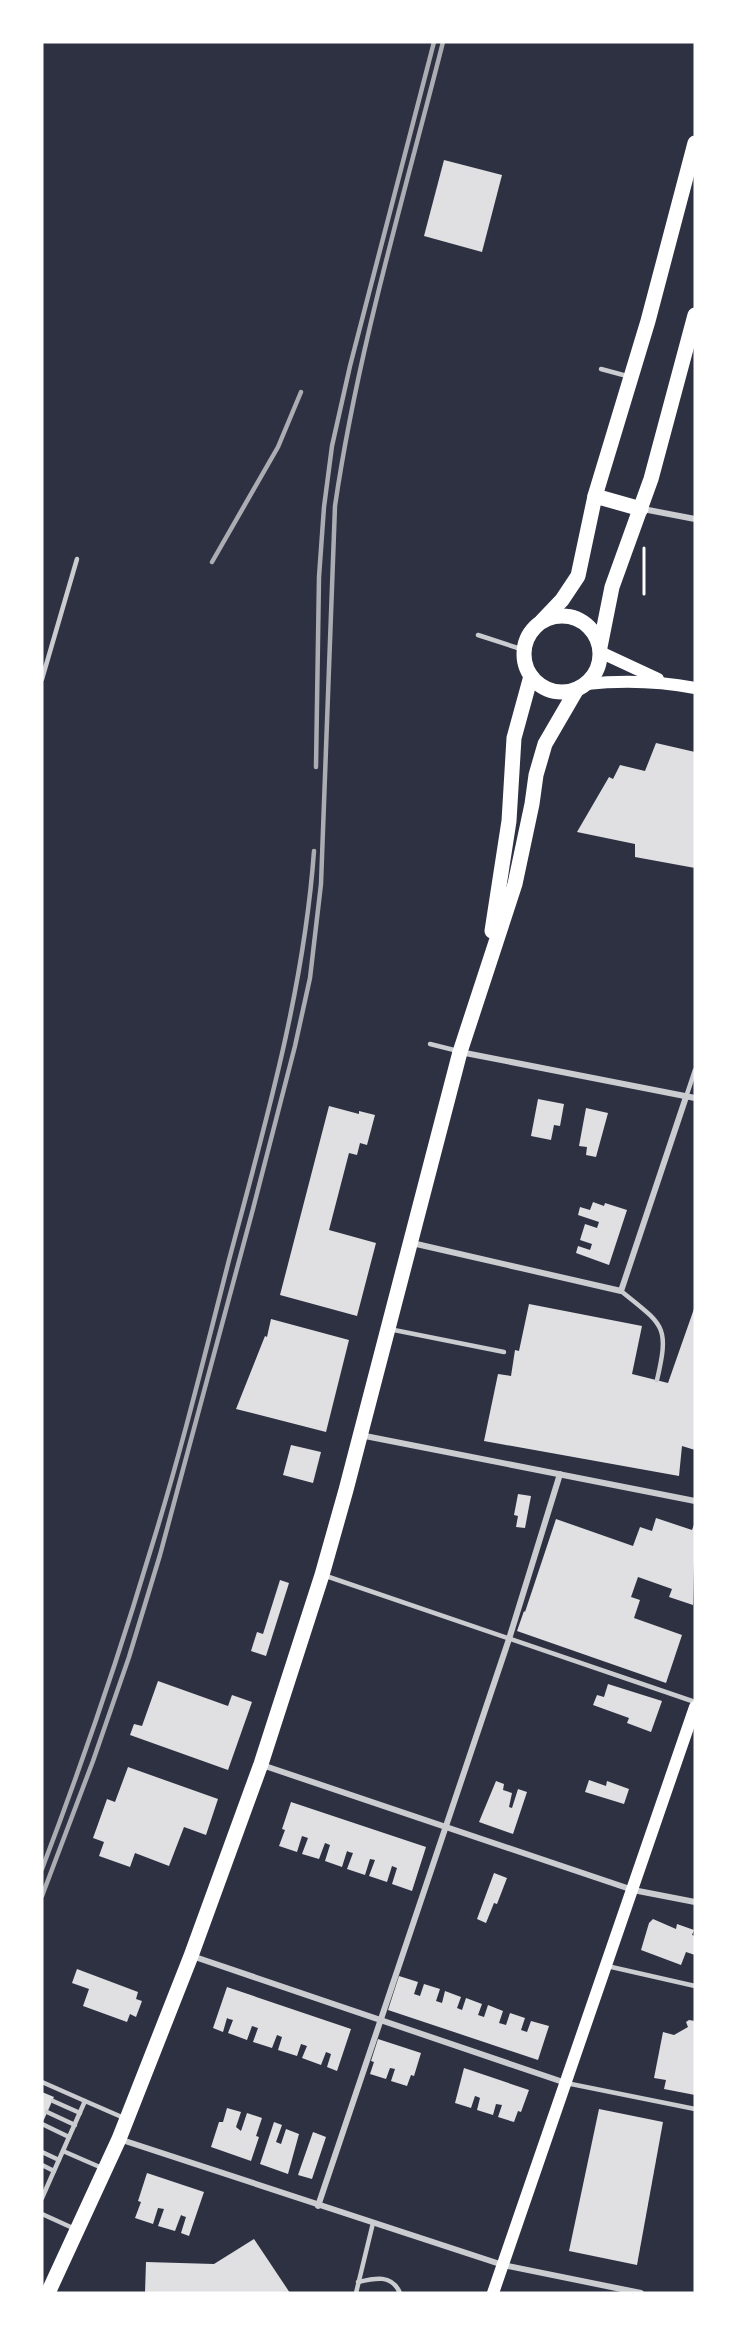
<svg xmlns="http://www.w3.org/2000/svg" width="737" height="2335" font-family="'Zilla Slab',serif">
	<rect width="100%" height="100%" fill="#2d3142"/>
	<g fill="#e0e0e3">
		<path d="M444,160L502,175L482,252L424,236Z"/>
		<path d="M656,743L695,752V868L635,857V844L577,832L609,777L613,779L620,765L645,771Z"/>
		<path d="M538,1099L564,1104L560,1126L554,1125L551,1140L531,1136Z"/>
		<path d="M329,1106L359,1114V1111L375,1115L367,1145L360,1143L357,1155L349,1153L329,1230L376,1243L357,1316L280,1295Z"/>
		<path d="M586,1108L608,1113L596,1157L586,1155L587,1147L579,1146Z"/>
		<path d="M593,1202L604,1206L605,1203L627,1210L609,1265L576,1253L578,1246L590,1250L592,1244L580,1240L585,1224L597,1228L599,1222L578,1215L580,1207L590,1210Z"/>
		<path d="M529,1304L642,1326L632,1374L668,1383L695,1306V1450L682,1446L679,1476L484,1441L498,1374L511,1376L515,1350L519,1351Z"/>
		<path d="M271,1319L349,1340L326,1432L236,1409L265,1336L267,1337Z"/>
		<path d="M291,1445L321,1452L313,1483L283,1475Z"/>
		<path d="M518,1494L531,1496L525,1528L516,1527L518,1516L514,1515Z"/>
		<path d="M656,1518L692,1530L695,1522L693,1605L669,1597L672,1589L638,1577L631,1597L640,1600L634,1618L682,1635L666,1683L517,1631L524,1611L525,1612L556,1519L633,1546L640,1527L652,1531Z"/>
		<path d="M280,1580L289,1583L266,1656L251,1651L257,1632L263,1634Z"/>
		<path d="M158,1681L228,1706L232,1695L252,1702L228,1770L130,1735L134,1724L142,1726Z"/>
		<path d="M608,1684L662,1701L651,1732L627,1723L629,1718L593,1705L597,1695L604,1697Z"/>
		<path d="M128,1767L218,1799L206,1835L184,1827L169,1866L135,1853L130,1867L99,1856L104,1842L93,1838L107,1799L115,1802Z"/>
		<path d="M589,1780L606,1786L607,1781L629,1789L624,1804L585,1792Z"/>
		<path d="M496,1781L504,1784L503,1790L512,1793L509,1807L512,1808L518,1789L527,1792L513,1834L479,1822Z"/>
		<path d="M291,1802L426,1847L412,1891L392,1884L397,1868L392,1866L387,1882L369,1876L375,1860L370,1859L365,1875L347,1869L353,1853L349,1852L347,1851L342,1867L325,1861L330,1845L325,1843L319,1859L302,1854L308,1838L302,1836L297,1852L279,1846L285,1830L282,1829Z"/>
		<path d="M494,1873L507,1878L497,1904L494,1903L486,1923L477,1919Z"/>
		<path d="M653,1919L676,1929L677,1924L694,1930L692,1935L695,1936V1955L686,1952L681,1965L641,1950L649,1923Z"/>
		<path d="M77,1969L138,1992L136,1999L142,2001L136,2017L130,2014L127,2022L83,2006L89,1989L72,1983Z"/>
		<path d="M399,1976L418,1982L414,1994L420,1996L424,1984L440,1989L436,2001L442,2003L445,1991L461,1997L457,2008L462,2010L466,1998L482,2004L478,2015L484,2017L488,2005L503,2011L499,2023L506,2025L510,2013L525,2018L521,2030L527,2032L531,2021L549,2026L538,2060L388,2010Z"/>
		<path d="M227,1987L351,2029L337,2071L327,2067L331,2054L326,2052L321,2065L302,2058L307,2046L301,2044L297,2056L278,2050L282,2037L277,2035L272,2048L253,2042L258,2028L252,2026L247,2040L228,2033L233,2020L229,2019L227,2018L223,2032L213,2028Z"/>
		<path d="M689,2020L695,2021V2095L664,2089L666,2080L654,2078L663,2032L674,2035L688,2027L686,2022Z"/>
		<path d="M378,2039L421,2053L414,2076L411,2075L407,2086L391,2081L395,2069L390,2068L386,2079L370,2074L374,2062L371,2061Z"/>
		<path d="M464,2068L529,2090L521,2112L518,2111L514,2122L498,2117L502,2105L496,2104L493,2115L477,2110L480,2098L478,2097L475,2096L471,2108L455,2103Z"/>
		<path d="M42,2092L54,2097L42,2124Z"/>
		<path d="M227,2108L241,2112L236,2127L241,2131L247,2113L262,2118L256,2136L259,2137L251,2161L211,2147L219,2122H223Z"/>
		<path d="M599,2109L663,2122L637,2265L569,2251Z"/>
		<path d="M274,2122L282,2125L276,2142L281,2144L286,2129L299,2134L288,2174L260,2164Z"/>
		<path d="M313,2132L326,2137L312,2179L298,2175Z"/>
		<path d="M147,2173L204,2192L189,2236L181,2233L186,2217L183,2216L181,2215L175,2231L158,2226L164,2209L158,2208L153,2224L135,2218L141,2202L138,2201Z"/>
		<path d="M254,2239L290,2293H145L146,2262L214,2264Z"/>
	</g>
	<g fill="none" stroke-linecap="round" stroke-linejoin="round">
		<path stroke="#fff" stroke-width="3" d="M644,594V548"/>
		<g stroke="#caccd0" stroke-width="4.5">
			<path d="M601,369L627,376"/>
			<path d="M478,635L524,650"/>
			<path d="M42,679L77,559"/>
			<path d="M430,1044L458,1051"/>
			<path d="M686,1097L695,1070"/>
			<path d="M621,1291C663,1325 670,1325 657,1380"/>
			<path d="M389,1329L504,1352"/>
			<path d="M326,1576L695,1702"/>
			<path d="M607,1966L695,1986"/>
			<path d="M42,2082L85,2101L42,2198"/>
			<path d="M566,2083L695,2109"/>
			<path d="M53,2101L80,2113"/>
			<path d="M85,2101L124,2118"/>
			<path d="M47,2112L75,2125"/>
			<path d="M42,2124L69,2137"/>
			<path d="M63,2151L102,2168"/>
			<path d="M42,2152L59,2160"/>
			<path d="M42,2165L54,2171"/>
			<path d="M42,2214L75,2229"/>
			<path d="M358,2282C375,2278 392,2274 400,2293"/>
			<path d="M356,2293L373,2223"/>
		</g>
		<g stroke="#caccd0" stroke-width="6">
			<path d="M643,509L695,519"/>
			<path d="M460,1052L695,1098"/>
			<path d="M412,1243L621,1291L686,1097"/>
			<path d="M360,1435L695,1501"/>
			<path d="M262,1765L633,1890L695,1902"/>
			<path d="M192,1956L566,2083"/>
			<path d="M119,2139L503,2265L641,2293"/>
			<path d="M318,2206L509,1639L560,1474"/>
		</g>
		<g stroke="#fff" stroke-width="12">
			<path d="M600,652L658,679"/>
			<path d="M586,684C623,680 658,681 695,688"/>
			<path d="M493,2293L695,1707"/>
		</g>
		<g stroke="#fff" stroke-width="15">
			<path d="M595,496L641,509"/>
			<circle cx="562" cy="654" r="38"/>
			<path d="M542,621L562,600L578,576L595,496L648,321L695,143"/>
			<path d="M600,647L612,587L651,479L695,315"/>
			<path d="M492,931L509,821L514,738L531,676"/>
			<path d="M48,2293L119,2139L191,1956L261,1764L322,1575L346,1490L460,1052L515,884L532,804L536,775L545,744L577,689"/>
		</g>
		<g stroke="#abadb3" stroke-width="4.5">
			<path d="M212,562L278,447L301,392"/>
			<path d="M316,767L319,577L324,507L332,446L350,366L434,42"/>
			<path d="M42,1869C82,1764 118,1659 150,1552C180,1456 204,1358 229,1260C265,1125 304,990 314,851"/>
			<path d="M42,1896L93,1761L129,1657L160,1555L253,1209L295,1046L310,978L321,884L335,506C358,349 404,196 443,42"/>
		</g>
	</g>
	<rect width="737" height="2335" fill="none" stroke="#ffffff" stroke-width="87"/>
</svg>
